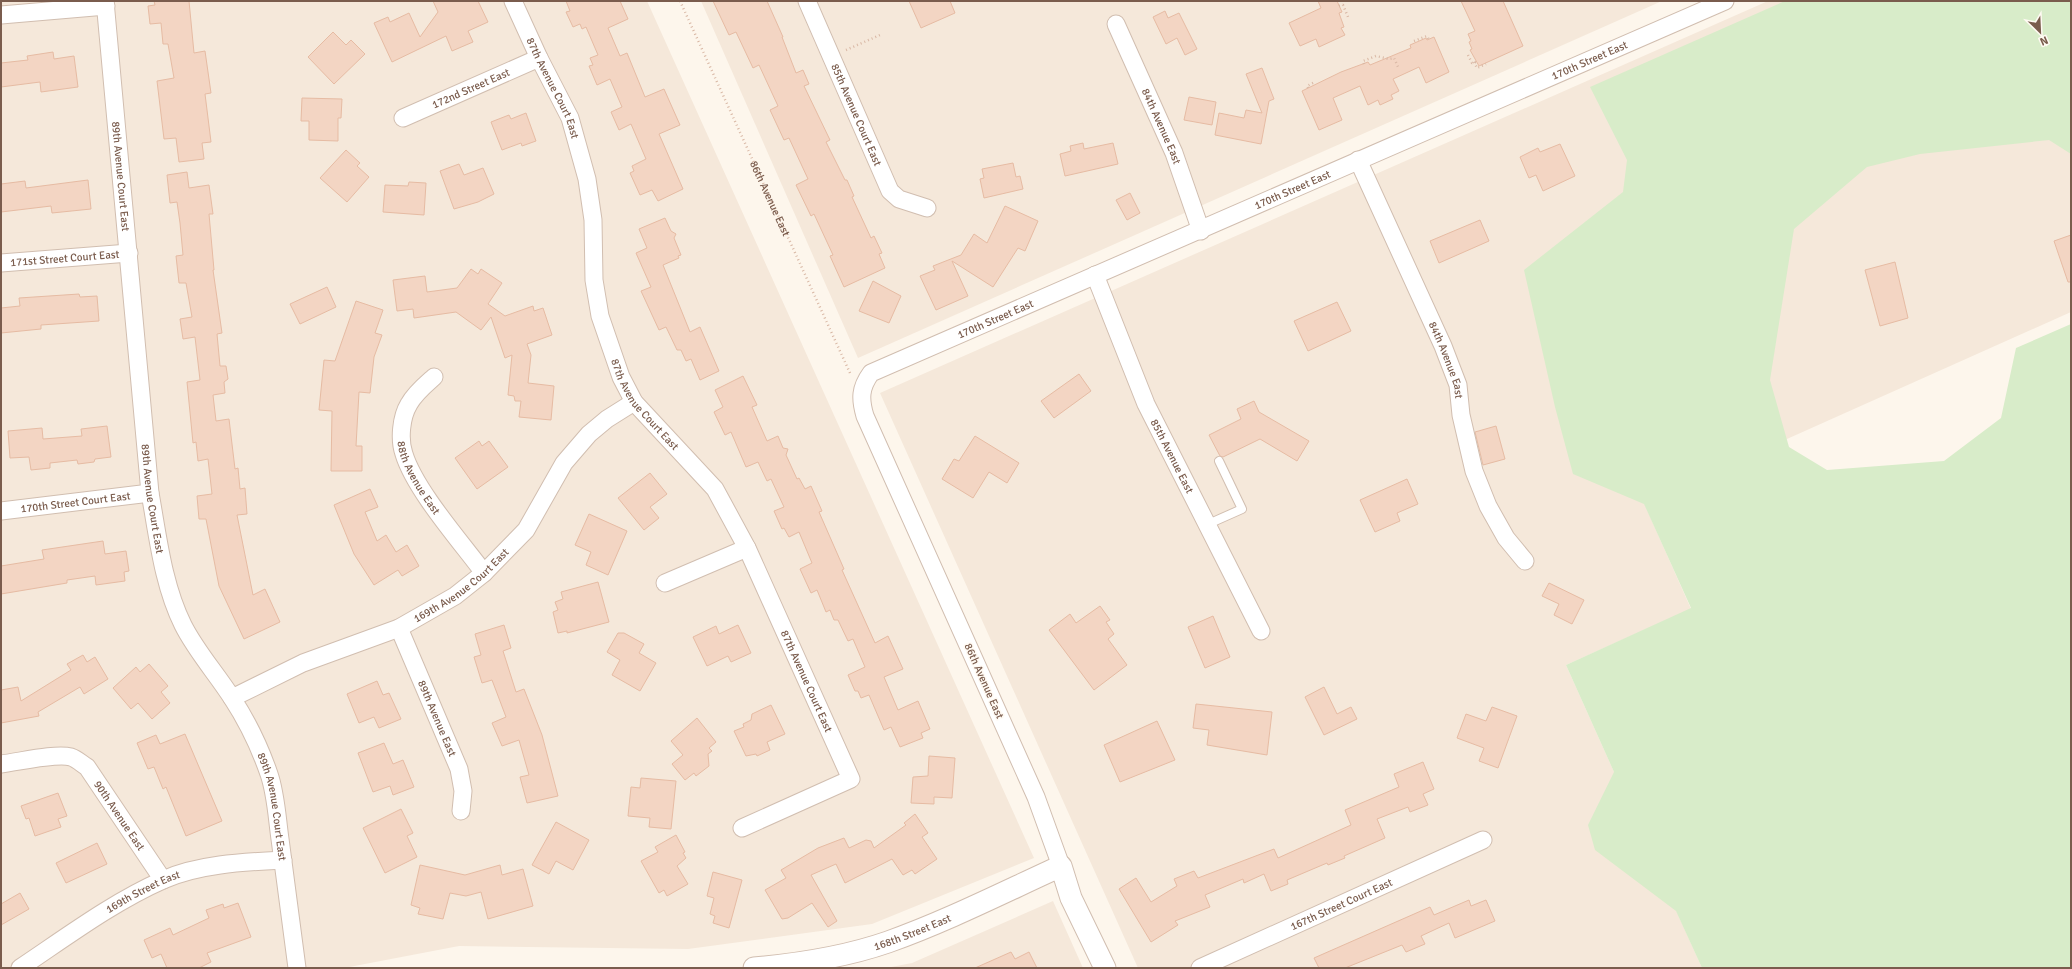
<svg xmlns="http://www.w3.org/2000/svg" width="2072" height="969" font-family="Signika,sans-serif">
	<rect width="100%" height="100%" fill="#fdf6ec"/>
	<g fill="#f5e8da">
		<path d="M1,1H647L1034,858L872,924L688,949L459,946L344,968H1Z"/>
		<path d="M701,1H1662L858,358Z"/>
		<path d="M1768,1H2071V312L1644,503L1691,609L1566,665L1702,968H1138L880,393Z"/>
		<path d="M1053,901L1083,968H886L912,963Z"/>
	</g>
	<path fill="#d8ecc9" d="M1785,1H2071V154L2049,140L1920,154L1867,167L1794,229L1770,380L1789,447L1827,470L1944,461L2001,418L2016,348L2071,324V968H1702L1676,911L1595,850L1588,825L1614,772L1566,665L1691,608L1644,504L1573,474L1555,407L1524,270L1623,192L1627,160L1590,87Z"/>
	<g fill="#f3d5c3" stroke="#e6bba3">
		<path d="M154,1H189L194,53L205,51L211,93L205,94L211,142L202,143L204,159L179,162L176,138L164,139L157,81L174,78L168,44H163L161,23L150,24L148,6L155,5Z"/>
		<path d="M433,1H478L488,22L468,31L473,42L452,51L446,36L392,62L374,23L388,17L390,22L409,13L420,37L438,12Z"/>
		<path d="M566,1H620L628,19L608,28L620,56L627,53L645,97L664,89L680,125L659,134L683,189L658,201L652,190L640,195L630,173L634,171L632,166L646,159L631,124L619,130L611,112L622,107L610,79L597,85L589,66L593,65L590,58L598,55L586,27L582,29L580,24L573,27L566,12L570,11Z"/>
		<path d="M713,1H767L783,37H782L796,73L803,70L809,84L804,86L830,140L826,142L845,180H847L854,196L852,197L871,238L874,236L882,253L879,254L885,268L844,287L830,256L833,255L814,214L811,216L796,185L808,179L789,138L784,140L770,110L778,106L759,65L753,68L736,32L729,35Z"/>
		<path d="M909,1H950L955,13L921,28Z"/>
		<path d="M1318,1H1337L1342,12L1339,13L1344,27L1341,28L1345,35L1319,47L1316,39L1300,46L1289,23L1321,8Z"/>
		<path d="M1461,1H1503L1523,46L1479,66L1470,50L1472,49L1469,42L1471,41L1468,34L1475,31Z"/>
		<path d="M1165,11L1168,18L1179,13L1197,49L1185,55L1177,38L1166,44L1153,17Z"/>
		<path d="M333,32L346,45L351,40L365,54L334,84L308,57Z"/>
		<path d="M1434,37L1449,72L1426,83L1419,67L1393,79L1399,91L1391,95L1393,99L1380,105L1378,100L1368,105L1360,86L1333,98L1342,120L1319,130L1302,91L1341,72L1368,62L1370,65L1411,48L1410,45L1426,38L1427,40Z"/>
		<path d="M53,52L54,59L74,56L78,87L41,92L40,82L1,87V63L28,60L27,56Z"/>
		<path d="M1262,68L1274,99L1269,101L1261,144L1215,135L1219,113L1244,118L1246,110L1262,113L1246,74Z"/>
		<path d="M1189,97L1216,102L1212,125L1184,120Z"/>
		<path d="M302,98L342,99L341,118H338V141L309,140V121H301Z"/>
		<path d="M526,113L536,141L522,146L521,143L502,150L491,122L509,115L511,119Z"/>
		<path d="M1083,143L1084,149L1113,143L1118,164L1065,176L1060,154L1071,151L1070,146Z"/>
		<path d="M1560,144L1575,176L1543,191L1536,175L1529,178L1520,157L1538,148L1540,152Z"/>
		<path d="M346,150L360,163L357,166L369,177L347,202L320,178Z"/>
		<path d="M1013,163L1016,177L1020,176L1023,189L984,198L980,179L984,178L982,169Z"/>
		<path d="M459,164L464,175L483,168L494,194L478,202L454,209L440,171Z"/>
		<path d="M187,172L189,188L209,185L213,214H209L214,270H213L222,333L217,334L220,366H226L228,379L224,382L225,393L213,395L216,421L229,419L235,469L238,468L240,489L245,488L247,514L237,515L253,595L265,589L280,622L244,639L219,586L206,519H199L197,496L212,494L208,459L198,461L196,442L193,443L187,382L200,380L195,337L183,339L180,319L192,317L186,283H179L176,256L183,255L180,223L177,202L170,203L167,175Z"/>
		<path d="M88,180L91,209L52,213L51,206L1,212V184L25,181L26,188Z"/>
		<path d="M409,182L426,183L424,215L383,212L385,185L408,186Z"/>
		<path d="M1130,193L1140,213L1127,220L1116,200Z"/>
		<path d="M1005,206L1038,221L1025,251L1018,248L993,287L952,261L968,296L936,310L920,276L935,270L933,266L961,255L974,234L987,243Z"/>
		<path d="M665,218L671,231L676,234L674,238L681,255L678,256L679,258L663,265L690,332L700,327L719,371L700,380L691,359L686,361L681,350H677L666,327L659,330L641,291L651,287L636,253L647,248L639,229Z"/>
		<path d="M1480,220L1489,241L1439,263L1430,241Z"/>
		<path d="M2071,235V282H2068L2054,241Z"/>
		<path d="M1895,262L1908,318L1880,326L1865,270Z"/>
		<path d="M471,269L478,274L481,269L502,283L488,304L505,316L533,306L534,311L543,308L552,335L527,344L531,355L528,383L554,386L551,420L519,417L521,401H515L514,396L508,395L512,355L505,358L491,317L481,330L456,312L414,318L413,309L397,311L393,280L425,276L427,292L457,288Z"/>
		<path d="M873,281L901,296L889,323L859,311Z"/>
		<path d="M327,287L336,307L300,324L290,304Z"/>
		<path d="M79,294L80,297L97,296L99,321L41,325V329L1,333V308L20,306L19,298Z"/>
		<path d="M356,301L383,310L375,333L382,335L374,357L370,393L359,392L356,446H362V471H331L332,411L319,410L324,360L335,361Z"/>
		<path d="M1337,302L1351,331L1308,351L1294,321Z"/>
		<path d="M1079,374L1091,391L1054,418L1041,401Z"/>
		<path d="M743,376L757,405L752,407L767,441L778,436L783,448L788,449L786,455L797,479L799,478L805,489L811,486L822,511L819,512L844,569L842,570L875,643L888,636L903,669L884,677L898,710L918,701L930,729L921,733L923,738L900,747L891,727L884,730L869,695L861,698L858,691H855L848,675L865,667L853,639L848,641L838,620H834L830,610L826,612L817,590L811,593L800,569L812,563L799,532L789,537L784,528L782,529L774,511L784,507L771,479L767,481L758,462L746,467L731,432L725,435L714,412L723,407L715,390Z"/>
		<path d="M1254,401L1259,412L1309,441L1297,461L1260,439L1223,457L1220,456L1209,435L1241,419L1237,409Z"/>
		<path d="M107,426L111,457L95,459L94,462L78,464L77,460L50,463V468L31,470L29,457L10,458L8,431L42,428L43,439L82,436L81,429Z"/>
		<path d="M1496,426L1505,459L1483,465L1475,432Z"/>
		<path d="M975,436L1019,463L1007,483L989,472L973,498L942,479L954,459L959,461Z"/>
		<path d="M479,441L482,446L489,441L508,467L477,489L455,458Z"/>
		<path d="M650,473L667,494L650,507L659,518L644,530L618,498Z"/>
		<path d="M1407,479L1418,504L1397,513L1400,521L1375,532L1360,500Z"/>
		<path d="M370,489L378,507L365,512L377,541L386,535L396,552L407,545L419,566L402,576L398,570L374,585L354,554L334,505Z"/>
		<path d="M589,514L627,531L608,575L586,565L591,552L575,545Z"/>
		<path d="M103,541L105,554L126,551L129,571L124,572L125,581L96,585L95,576L67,580V583L1,594V566L44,559L42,550Z"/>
		<path d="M598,582L609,622L567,633V631L558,633L553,612L558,610L555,602L563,599L561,592Z"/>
		<path d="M1549,583L1584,600L1572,624L1554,615L1559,604L1542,596Z"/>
		<path d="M1100,606L1110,620L1106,622L1114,634L1108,639L1127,665L1094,690L1049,630L1070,614L1076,623Z"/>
		<path d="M1213,616L1230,657L1205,668L1188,627Z"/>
		<path d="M504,625L511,648L503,651L516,692L524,689L542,735L558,796L527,803L520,777L529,775L519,740L502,746L492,723L506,717L492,680L482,683L474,657L481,655L475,634Z"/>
		<path d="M738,625L751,653L731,662L728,656L707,666L693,637L716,626L719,634Z"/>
		<path d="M618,633H624L644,644L639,653L656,663L640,691L612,675L620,660L607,652Z"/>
		<path d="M83,655L87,662L95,657L108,679L84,694L80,687L38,712L39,716L1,723V690L18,687L21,701L71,670L67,664Z"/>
		<path d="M149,664L168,686L161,692L170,703L152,719L138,703L131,709L113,688L136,667L140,672Z"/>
		<path d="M377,681L383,695L389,693L401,719L379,728L374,717L359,723L347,694Z"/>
		<path d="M1324,687L1337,714L1351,707L1357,719L1324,735L1305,697Z"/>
		<path d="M1196,704L1272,712L1267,755L1207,745L1209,730L1193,728Z"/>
		<path d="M771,705L785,734L767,742L770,750L757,756L756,754L746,756L734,731L744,727L743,724L751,720L752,714Z"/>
		<path d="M1492,707L1517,716L1498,768L1479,761L1484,748L1457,738L1466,714L1486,721Z"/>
		<path d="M697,718L716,742L709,748L712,751L708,754L709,766L696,776L694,773L685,780L672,764L683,755L671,741Z"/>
		<path d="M1157,721L1175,760L1120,782L1104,745Z"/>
		<path d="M185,734L222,821L186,836L166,787L163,789L154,767L148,769L137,743L156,735L160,744Z"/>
		<path d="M384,743L393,764L403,760L414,787L393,795L390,786L373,792L358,753Z"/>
		<path d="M929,756L955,758L952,798L934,797V804L911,803L913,777L928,776Z"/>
		<path d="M1423,762L1434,789L1423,794L1428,805L1410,812L1408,807L1377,819L1385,838L1344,856L1345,858L1328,865L1327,863L1287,880L1288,884L1271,891L1264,874L1244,883L1243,879L1205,895L1210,907L1175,921L1178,925L1151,942L1119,889L1136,878L1151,902L1177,886L1174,879L1194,871L1198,878L1274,849L1278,858L1351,825L1345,810L1399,787L1394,774Z"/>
		<path d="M641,778L676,781L671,829L649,827L650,818L628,816L631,787L640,788Z"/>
		<path d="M58,793L67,816L58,819L61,827L35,836L29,818L26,819L21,806Z"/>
		<path d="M401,809L413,833L407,836L417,857L385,873L363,828Z"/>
		<path d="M915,814L928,833L922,837L937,859L915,874L912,870L903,875L892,859L845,883L836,864L811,875L837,921L828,927L812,903L788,918L782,919L765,890L786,878L781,870L818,848L844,838L849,848L866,840L871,841L874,848L906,825L904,823Z"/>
		<path d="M556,822L589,840L573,870L556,861L549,874L532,865Z"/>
		<path d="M676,835L685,852L683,853L686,858L677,866L688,884L667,896L664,890L659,893L641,861L658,852L655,847Z"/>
		<path d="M97,843L107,864L66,883L56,863Z"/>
		<path d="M420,865L465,875L500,865L502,875L523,869L533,906L488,919L481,892L466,896L450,893L443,919L418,914L420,908L411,905Z"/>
		<path d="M713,872L742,880L729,928L713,923L715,916L710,914L714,898L707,896Z"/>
		<path d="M20,893L29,909L1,925V904Z"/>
		<path d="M1469,900L1471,906L1486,900L1495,921L1455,938L1449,923L1421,936L1425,944L1406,952L1402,945L1345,968H1319L1314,958L1430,907L1434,915Z"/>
		<path d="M238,903L251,937L207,953L211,962L199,968H167L161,954L152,958L144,940L170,928L173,935L209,918L206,910L223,904L224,908Z"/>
		<path d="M1011,952L1015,959L1029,952L1037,968H975Z"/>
	</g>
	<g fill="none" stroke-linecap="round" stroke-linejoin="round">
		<defs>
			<path id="service" d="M1206,525L1242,509L1219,461"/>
			<g id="minor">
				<path id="s2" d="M105,1L150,493C158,537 163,585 183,625C196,651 216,673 232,698C247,721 260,748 269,774C276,794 277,818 280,839C286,882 291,925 297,968"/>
				<path id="s3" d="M513,1L539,58L570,118L587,179L593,220L594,280L600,316L621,377L634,402L715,489L747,548L851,779L742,828"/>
				<path id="s4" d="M807,1L890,191L899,199L927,208"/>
				<path d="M1,15L106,6"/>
				<path id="s5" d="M1116,24L1174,153L1201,231"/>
				<path id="s6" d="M403,118L539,58"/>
				<path id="s7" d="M1358,160L1443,346L1458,385L1461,415L1474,471L1488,506L1506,538L1525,561"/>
				<path id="s8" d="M1,263L129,253"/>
				<path id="s9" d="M1095,275L1146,404L1261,631"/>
				<path id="s10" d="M434,377C425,385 415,393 409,404C401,417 399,440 404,454C415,490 461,542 484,573"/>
				<path id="s11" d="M1,511L150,493"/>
				<path d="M665,583L747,548"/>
				<path id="s12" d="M399,628L459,769L463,791L461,811"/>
				<path id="s13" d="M232,698L303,663L399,628L455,596L484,573L526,530L564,463L589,434L607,419L634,402"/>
				<path id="s14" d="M1,764C19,762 55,753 71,757C77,759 82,764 87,767L163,880"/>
				<path id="s15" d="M1061,866L1036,797L865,416C860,399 860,388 871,373L1725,1"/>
				<path id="s16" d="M20,968C65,938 113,902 163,880C198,864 245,862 283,860"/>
				<path id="s17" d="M1200,968L1483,840"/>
			</g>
			<g id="tertiary">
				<path id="s18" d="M754,968C799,964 845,957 888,942C947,921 1004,892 1061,866L1071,898L1105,968"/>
			</g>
		</defs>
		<use href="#service" stroke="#d1beb0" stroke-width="10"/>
		<use href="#minor" stroke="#d1beb0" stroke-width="19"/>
		<use href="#tertiary" stroke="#d1beb0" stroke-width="23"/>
		<g stroke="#d9b8a5" stroke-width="2.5" stroke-dasharray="1 3" stroke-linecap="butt">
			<path id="s1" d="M680,1L850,373"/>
			<path d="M1339,6L1343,5L1348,17"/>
			<path d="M1414,41L1427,36L1429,40"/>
			<path d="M846,50L880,35"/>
			<path d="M1468,55L1472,63L1476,62"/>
			<path d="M1474,62L1477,68L1486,64"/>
			<path d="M1364,64L1363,61L1376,56L1389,59L1394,58L1399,69"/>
			<path d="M1308,88L1307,86L1315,82"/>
		</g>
		<use href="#service" stroke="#fff" stroke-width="8"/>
		<use href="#minor" stroke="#fff" stroke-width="17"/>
		<use href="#tertiary" stroke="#fff" stroke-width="21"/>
	</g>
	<g text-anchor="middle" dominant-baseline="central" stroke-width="3" stroke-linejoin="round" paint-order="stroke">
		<g font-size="11" fill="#7a5c4d" stroke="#fffaf3">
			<text stroke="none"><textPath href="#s15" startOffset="1320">170th Street East</textPath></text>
			<text stroke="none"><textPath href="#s6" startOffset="74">172nd Street East</textPath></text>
			<text stroke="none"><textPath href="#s3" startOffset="96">87th Avenue Court East</textPath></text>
			<text stroke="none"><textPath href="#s4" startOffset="124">85th Avenue Court East</textPath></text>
			<text stroke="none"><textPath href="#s5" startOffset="112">84th Avenue East</textPath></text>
			<text stroke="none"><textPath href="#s2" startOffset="176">89th Avenue Court East</textPath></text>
			<text stroke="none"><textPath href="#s15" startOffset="996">170th Street East</textPath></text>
			<text stroke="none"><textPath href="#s1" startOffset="217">86th Avenue East</textPath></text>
			<text stroke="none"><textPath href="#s8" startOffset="64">171st Street Court East</textPath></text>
			<text stroke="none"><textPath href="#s15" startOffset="672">170th Street East</textPath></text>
			<text stroke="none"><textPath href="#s7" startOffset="219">84th Avenue East</textPath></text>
			<text stroke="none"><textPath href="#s3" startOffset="432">87th Avenue Court East</textPath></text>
			<text stroke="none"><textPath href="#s9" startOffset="197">85th Avenue East</textPath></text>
			<text stroke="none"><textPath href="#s10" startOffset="116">88th Avenue East</textPath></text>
			<text stroke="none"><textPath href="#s2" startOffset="500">89th Avenue Court East</textPath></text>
			<text stroke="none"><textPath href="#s11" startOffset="75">170th Street Court East</textPath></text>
			<text stroke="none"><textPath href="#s13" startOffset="257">169th Avenue Court East</textPath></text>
			<text stroke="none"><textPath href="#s3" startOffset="756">87th Avenue Court East</textPath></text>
			<text transform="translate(984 681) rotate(66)">86th Avenue East</text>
			<text stroke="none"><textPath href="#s12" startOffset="98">89th Avenue East</textPath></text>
			<text stroke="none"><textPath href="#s2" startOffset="836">89th Avenue Court East</textPath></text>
			<text stroke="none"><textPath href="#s14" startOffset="148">90th Avenue East</textPath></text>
			<text stroke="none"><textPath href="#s16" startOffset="145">169th Street East</textPath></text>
			<text stroke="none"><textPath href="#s17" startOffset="155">167th Street Court East</textPath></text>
			<text stroke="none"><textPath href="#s18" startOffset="163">168th Street East</textPath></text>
		</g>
	</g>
	<rect width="2072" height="969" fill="none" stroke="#7a5c4d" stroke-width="4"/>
	<g transform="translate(2040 32) rotate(156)" stroke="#fffaf3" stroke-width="3" paint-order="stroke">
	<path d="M0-3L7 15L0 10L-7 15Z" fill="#7a5c4d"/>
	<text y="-6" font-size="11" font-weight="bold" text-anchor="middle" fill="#7a5c4d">N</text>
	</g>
</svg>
